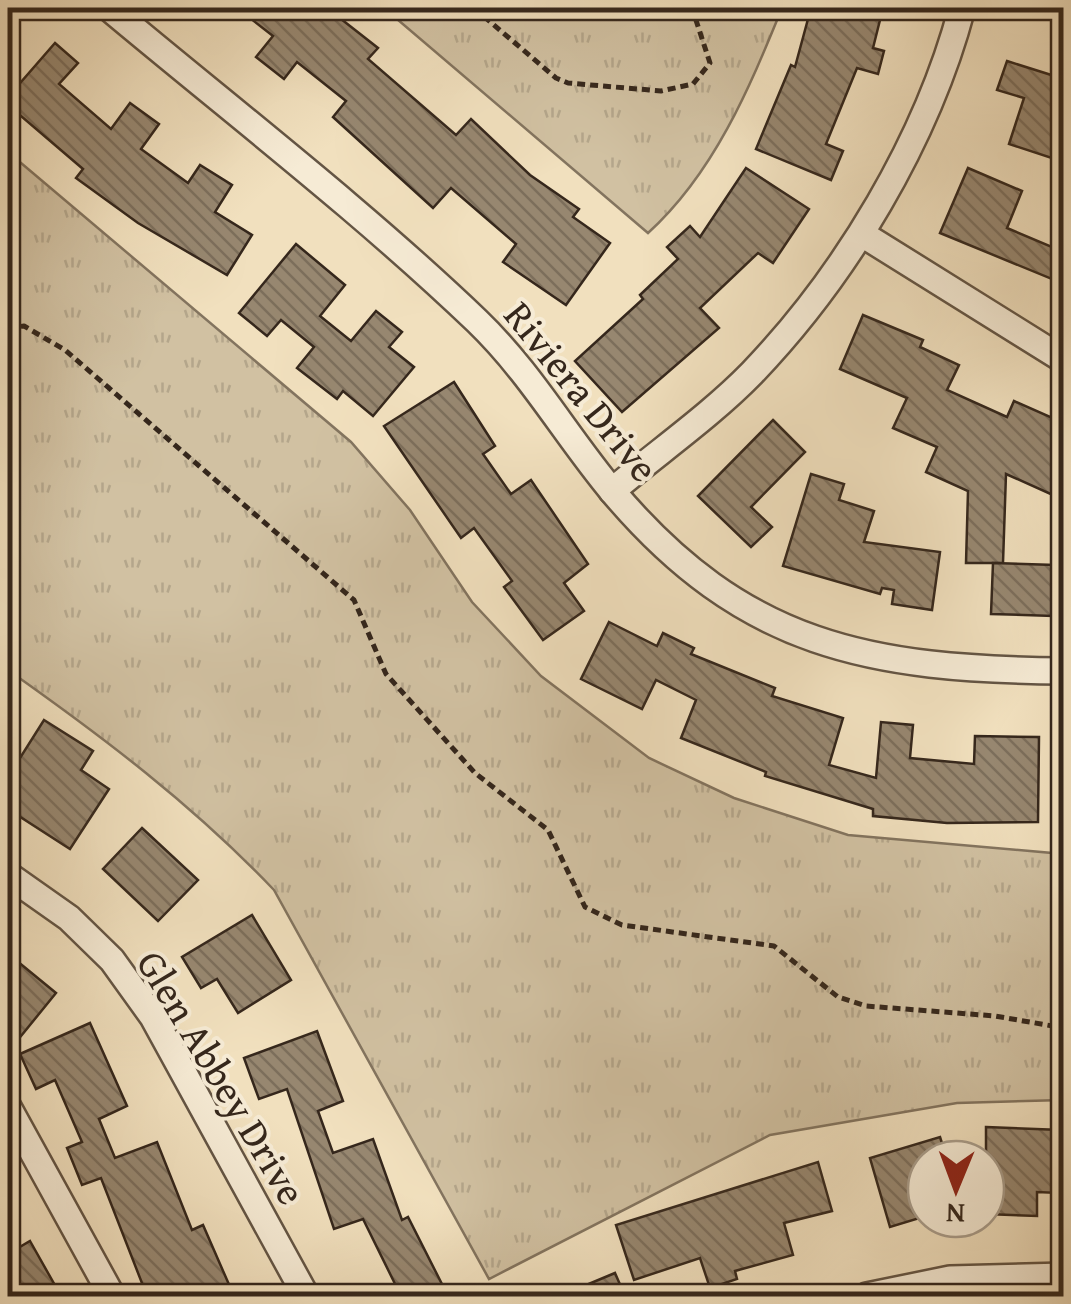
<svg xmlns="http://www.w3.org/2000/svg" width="1071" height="1304" font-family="'Gentium Book Plus',serif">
	<defs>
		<pattern id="grass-tufts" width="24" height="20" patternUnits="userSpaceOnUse" patternTransform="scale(2.5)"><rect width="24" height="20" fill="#d1c1a2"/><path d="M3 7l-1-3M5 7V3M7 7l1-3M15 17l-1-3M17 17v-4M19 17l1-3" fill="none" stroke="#b4a68b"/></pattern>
		<pattern id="building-back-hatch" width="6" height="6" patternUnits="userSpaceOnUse" patternTransform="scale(2.5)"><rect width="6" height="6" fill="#978770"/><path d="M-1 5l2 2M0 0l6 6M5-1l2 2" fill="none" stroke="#7c6e5b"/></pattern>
	</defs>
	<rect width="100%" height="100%" fill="#f1e0be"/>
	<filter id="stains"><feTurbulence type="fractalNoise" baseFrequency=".002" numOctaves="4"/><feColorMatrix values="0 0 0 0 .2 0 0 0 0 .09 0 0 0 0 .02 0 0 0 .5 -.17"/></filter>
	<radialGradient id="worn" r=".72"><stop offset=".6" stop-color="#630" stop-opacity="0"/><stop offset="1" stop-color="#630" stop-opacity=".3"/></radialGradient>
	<g fill="url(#grass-tufts)" stroke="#83745f" stroke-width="2.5">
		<path d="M384,8H782C749,89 714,173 648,233Z"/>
		<path d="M8,152L351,442L410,510L472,602L541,676L649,758L734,798L848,835L1063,854V1100L957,1103L770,1135L489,1279L274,890C193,805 103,737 8,670Z"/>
	</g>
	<g fill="url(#building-back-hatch)" stroke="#35271c" stroke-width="2.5">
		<path d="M237,8H327L378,48L368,59L456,135L471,119L530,175L579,209L573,217L610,243L566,305L503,262L516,244L451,188L433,208L333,117L346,101L297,62L284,79L256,57L273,36Z"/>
		<path d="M811,8H883L873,48L884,51L878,74L857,68L826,144L843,151L831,180L756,149L791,65L795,67Z"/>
		<path d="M55,43L78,63L59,84L111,129L130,103L159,124L141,149L188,183L200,165L232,185L215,212L252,235L227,275L138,223L76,178L83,169L8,105V97Z"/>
		<path d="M1007,61L1064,79V162L1009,144L1024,98L997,90Z"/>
		<path d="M746,168L809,209L773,263L758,253L700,308L719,328L622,412L575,361L643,299L640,295L678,259L667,247L690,226L700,237Z"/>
		<path d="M968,168L1022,191L1007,228L1064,252V284L940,233Z"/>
		<path d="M296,244L345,285L320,316L351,341L376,311L402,332L389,347L414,367L373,416L343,391L337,399L297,368L314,347L281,320L267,336L239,313Z"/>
		<path d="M863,315L923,340L920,347L959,365L947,390L1007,417L1014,401L1064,423V500L1006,474L1003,563H966L968,491L926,472L937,447L893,428L907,398L840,369Z"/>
		<path d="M454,382L495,446L483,454L511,494L531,480L588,564L564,583L584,611L543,640L504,587L512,581L474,528L461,538L384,426Z"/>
		<path d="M773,420L805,452L751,507L772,527L751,547L698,496Z"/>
		<path d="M811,474L844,484L839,500L874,511L864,542L940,552L932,610L892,604L894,590L882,588L880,594L783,566Z"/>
		<path d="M993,563L1055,565L1053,616L991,614Z"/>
		<path d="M609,622L657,646L663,633L694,648L691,654L775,688L772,696L843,718L829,765L876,778L881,722L913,725L910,758L974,764L975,736L1039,737L1038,822L947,823L873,816V809L765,776L766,772L681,738L696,700L656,680L642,709L581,679Z"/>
		<path d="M44,720L93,751L81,770L109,789L70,849L8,809V777Z"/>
		<path d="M142,828L198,880L158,921L103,869Z"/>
		<path d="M252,915L291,980L238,1013L217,979L201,988L182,957Z"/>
		<path d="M17,961L56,993L8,1052V971Z"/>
		<path d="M90,1023L127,1106L99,1119L115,1158L157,1142L192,1230L203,1225L234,1296H147L101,1178L82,1185L67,1148L82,1142L55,1080L36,1089L20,1054Z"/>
		<path d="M317,1031L343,1101L318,1111L333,1153L373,1139L402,1220L408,1217L448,1296H401L363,1219L334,1229L287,1089L259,1099L244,1058Z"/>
		<path d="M986,1127L1061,1130L1059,1193L1037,1192V1216L986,1214Z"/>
		<path d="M940,1137L947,1159H926V1194L917,1197L923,1217L890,1227L870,1158Z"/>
		<path d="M818,1162L832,1211L784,1223L793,1255L735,1271L737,1279L710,1288L700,1258L634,1280L616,1225Z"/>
		<path d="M30,1241L61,1296H8V1254Z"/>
		<path d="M615,1273L625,1296H560Z"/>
	</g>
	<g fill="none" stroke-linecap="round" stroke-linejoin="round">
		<defs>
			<g id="minor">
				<path d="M109,8C232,111 361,210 477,321C531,373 566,436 613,492C744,647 870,669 1064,671"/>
				<path d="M862,234L1064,360"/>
				<path d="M612,491C658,452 710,416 752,373C846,275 927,140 962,8"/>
				<path d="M8,875L69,918L112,960L153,1017L306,1296"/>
				<path d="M8,1107L112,1296"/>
				<path d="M867,1296L950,1279L1064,1276"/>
			</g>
		</defs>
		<use href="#minor" stroke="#645544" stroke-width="30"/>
		<g stroke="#35271c" stroke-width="5" stroke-dasharray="8 5" stroke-linecap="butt">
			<path d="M474,8L556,78L568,83L661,91L693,84L710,63L692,8"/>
			<path d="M8,328L24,326L65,350L354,600L386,674L475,773L548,830L585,907L622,925L774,946L838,997L866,1006L995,1016L1064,1028"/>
		</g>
		<use href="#minor" stroke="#f6ebd5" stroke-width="25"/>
	</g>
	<g text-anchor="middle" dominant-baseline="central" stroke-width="8" stroke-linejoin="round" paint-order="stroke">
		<g font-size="40" fill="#35271c" stroke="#f6ebd5">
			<text transform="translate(582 391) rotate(51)">Riviera Drive</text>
			<text transform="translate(222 1077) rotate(59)">Glen Abbey Drive</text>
		</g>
	</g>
	<rect width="1071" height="1304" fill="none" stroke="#f1e0be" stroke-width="40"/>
	<rect x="10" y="10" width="1051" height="1284" fill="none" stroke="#35271c" stroke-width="5"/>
	<rect x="20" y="20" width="1031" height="1264" fill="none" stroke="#35271c" stroke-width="2.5"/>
	<g transform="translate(956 1189) rotate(181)"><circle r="48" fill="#f6ebd5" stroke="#a99d8b" stroke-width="2.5"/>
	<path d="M0-8L18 38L0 25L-18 38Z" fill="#8f2418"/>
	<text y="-15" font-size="28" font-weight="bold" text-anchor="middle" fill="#35271c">N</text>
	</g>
	<rect width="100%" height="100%" filter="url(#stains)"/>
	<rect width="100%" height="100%" fill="url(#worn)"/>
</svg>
